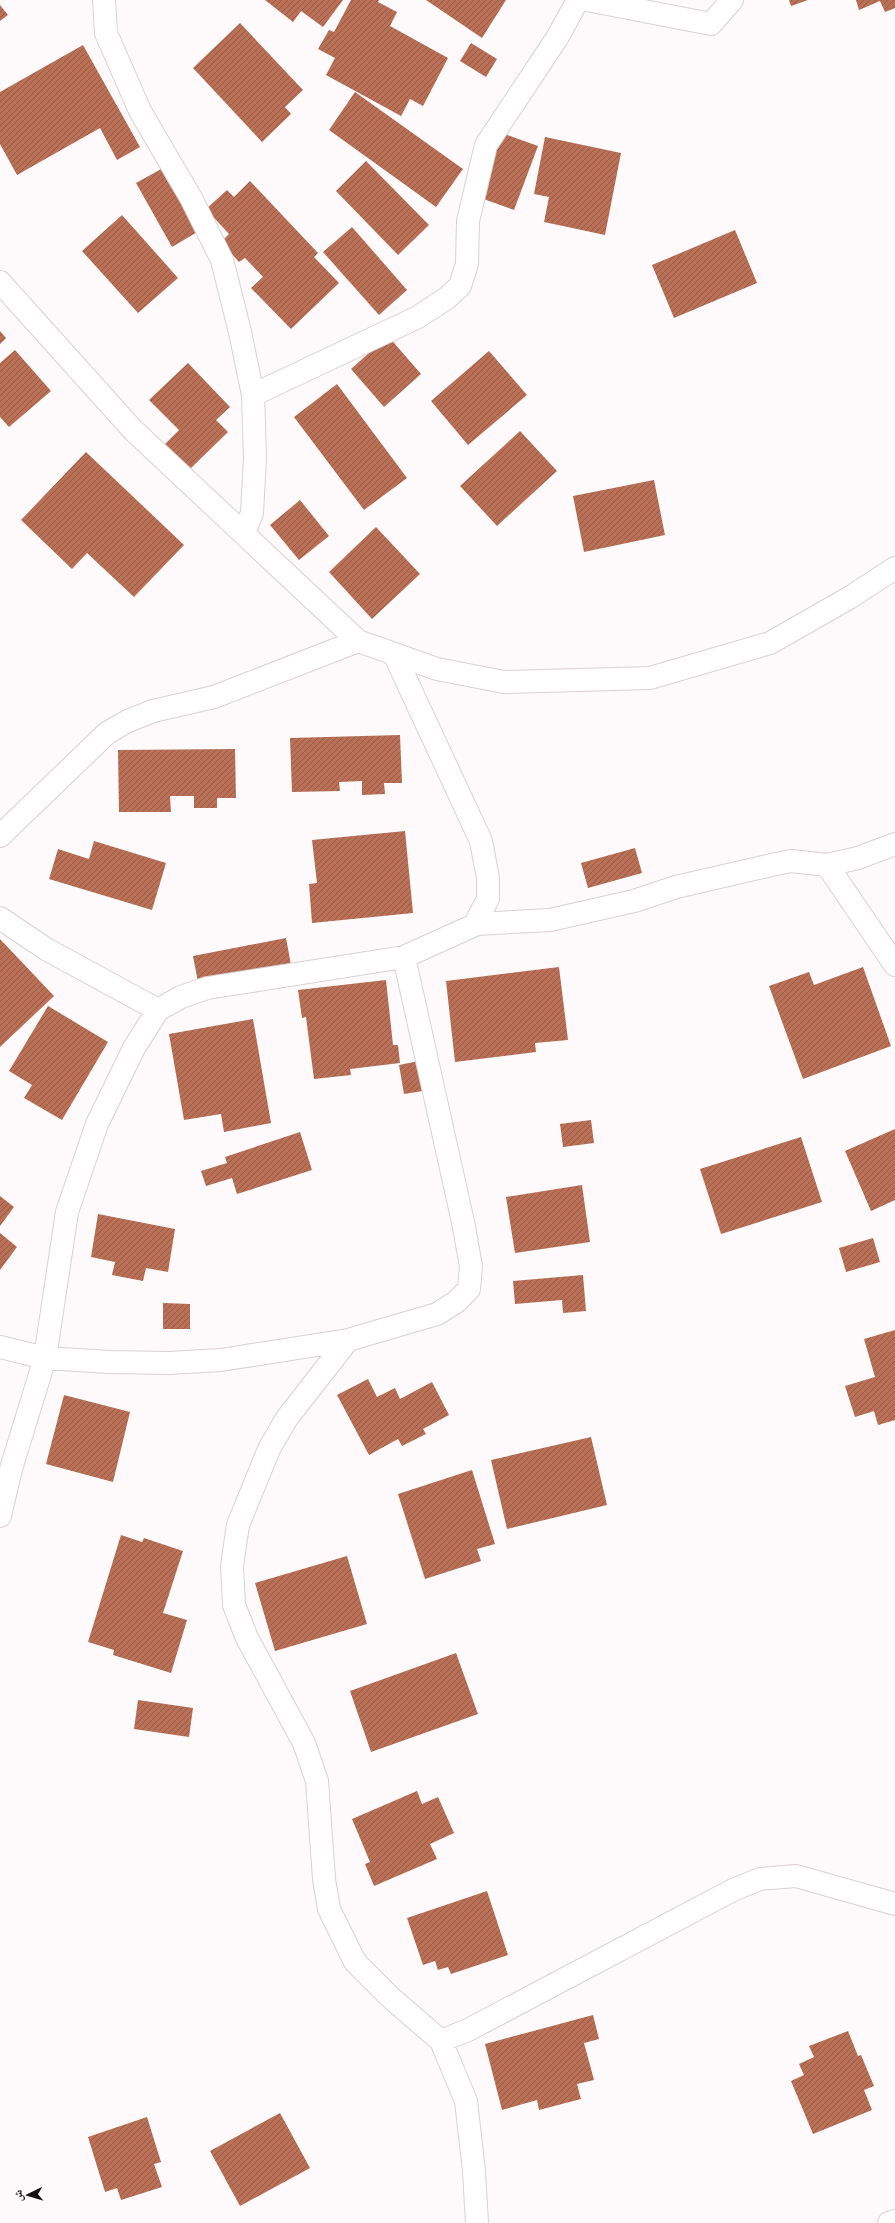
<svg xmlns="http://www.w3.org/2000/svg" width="895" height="2223" font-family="Roboto,'Noto Naskh Arabic',sans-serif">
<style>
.building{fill:url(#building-hatch)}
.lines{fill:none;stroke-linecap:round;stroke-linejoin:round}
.street-casing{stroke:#d9d0d1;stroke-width:24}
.secondary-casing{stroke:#d9d0d1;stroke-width:24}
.street{stroke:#fff;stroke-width:22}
.secondary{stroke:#fff;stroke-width:22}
</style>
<defs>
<pattern id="building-hatch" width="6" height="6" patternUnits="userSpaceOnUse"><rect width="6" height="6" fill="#b97057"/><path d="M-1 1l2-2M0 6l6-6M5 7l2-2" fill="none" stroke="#955b47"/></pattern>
</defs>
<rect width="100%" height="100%" fill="#fefafb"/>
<path class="building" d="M265,0H343L323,27L301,11L293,22Z
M351,0H379L378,2L397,12L390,26L448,58L423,106L410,99L401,116L326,75L335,58L318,49L329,30L334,32Z
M426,0H506L482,38Z
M789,0H808L791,6Z
M856,0H895V8L885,12L880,1L859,10Z
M0,5L8,15L0,21Z
M240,23L303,90L285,107L291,114L262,142L193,68Z
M471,43L497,59L486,77L460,61Z
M83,45L140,147L117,160L100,128L17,175L0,144V92Z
M355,92L463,169L436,207L329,130Z
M502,133L538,146L514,210L478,197Z
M545,137L621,153L605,235L544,222L549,197L534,194Z
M366,161L429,225L398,255L336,191Z
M163,168L199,231L172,247L136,183Z
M250,181L318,253L314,257L339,283L291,329L251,288L263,277L245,258L239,262L221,242L229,234L206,209L227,190L234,197Z
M122,215L178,278L138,313L82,251Z
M352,227L407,290L379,315L323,252Z
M735,230L757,283L674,318L652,265Z
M0,331L6,338L0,344Z
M388,336L421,374L384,407L351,369Z
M15,350L51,391L9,427L0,417V363Z
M489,351L527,395L468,445L431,401Z
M188,363L230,407L216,420L228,432L188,471L164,445L179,430L149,400Z
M337,384L407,478L364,510L294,417Z
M520,431L557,471L497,526L460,486Z
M86,452L184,545L134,597L87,553L72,569L21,520Z
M654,480L665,535L584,552L573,496Z
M300,500L329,536L299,560L270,525Z
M376,527L420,574L372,619L329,572Z
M400,735L402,783H384L385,794L362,795V781L339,782L340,791L292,792L290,738Z
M235,749L236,798H217V808H194V796H170L171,812H119L118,750Z
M405,831L413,913L312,923L309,884L317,883L312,840Z
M94,841L166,863L152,910L49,879L58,849L89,859Z
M635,848L642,873L588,888L581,863Z
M286,938L291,965L198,982L193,956Z
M0,939L54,996L0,1047Z
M559,967L568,1040L535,1043L536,1052L455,1062L446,981Z
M863,967L891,1046L803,1079L769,986L809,972L814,985Z
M386,980L393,1045H398L400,1063L350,1069L351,1075L314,1079L306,1017L302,1018L298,990Z
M48,1006L108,1042L62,1120L24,1098L32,1085L9,1071Z
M253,1019L271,1123L224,1132L221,1114L184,1120L169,1034Z
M424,1060L429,1090L404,1094L399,1065Z
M591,1120L594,1143L563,1147L560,1124Z
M895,1129V1200L871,1211L845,1151Z
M300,1132L312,1170L237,1194L232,1178L206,1186L201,1171L227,1163L225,1157Z
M801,1137L822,1202L721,1234L700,1169Z
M582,1185L590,1242L515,1253L506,1197Z
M0,1196L14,1207L0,1226Z
M98,1214L175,1229L168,1272L146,1268L143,1281L112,1275L115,1262L91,1257Z
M0,1233L17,1247L0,1270Z
M873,1238L880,1262L846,1272L839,1248Z
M583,1275L586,1311L563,1313L562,1300L515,1304L513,1281Z
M163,1303L190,1304V1329H163Z
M895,1330V1420L878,1425L874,1411L855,1417L845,1386L875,1377L864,1339Z
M368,1379L377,1397L395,1388L400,1399L432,1382L449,1415L423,1429L426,1434L402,1446L398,1439L369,1455L337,1395Z
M64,1395L130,1412L113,1482L46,1464Z
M591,1437L607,1505L507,1529L491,1460Z
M472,1470L495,1544L477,1549L481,1561L425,1579L398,1494Z
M121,1535L142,1542L144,1538L183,1551L163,1613L187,1620L171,1673L113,1655L114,1650L88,1642Z
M347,1556L367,1624L275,1651L255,1583Z
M456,1653L478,1714L371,1752L350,1691Z
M138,1700L193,1708L189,1737L134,1729Z
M417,1791L422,1804L438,1797L454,1833L430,1844L437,1859L374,1886L365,1864L370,1862L352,1819Z
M487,1891L508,1955L451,1974L448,1967L438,1970L435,1961L423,1965L407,1918Z
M593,2015L599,2039L584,2043L594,2080L577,2084L581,2099L539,2110L537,2100L502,2110L485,2044Z
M848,2031L858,2056L861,2055L874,2086L864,2090L872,2110L813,2134L791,2081L804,2075L799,2064L814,2057L809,2046Z
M280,2113L310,2168L240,2206L210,2151Z
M147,2117L161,2162L154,2164L162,2187L121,2200L117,2188L105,2192L88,2137Z"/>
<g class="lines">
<defs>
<path id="street" d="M104,0L106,33L140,111L191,198L222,260L240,332L253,395L255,458L252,513L244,533
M587,0L711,24L732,0
M253,395L418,317L447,298L460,286L467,264L468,221L486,145L557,38L578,0
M395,656L481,841L488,878V899L478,918L477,924
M0,836L107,733L128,721L153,711L214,697L358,641
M827,865L858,858L895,844
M0,918L46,949L158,1010
M404,957L463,1222L471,1266L469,1289L456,1302L437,1314L348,1340L287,1418L269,1449L238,1525L232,1566L234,1605L247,1638L304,1743L317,1781L324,1879L329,1909L355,1962L390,1997L441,2041L466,2101L474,2171L477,2223
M0,1347L45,1358L109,1362L169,1363L221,1360L348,1340
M0,1516L11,1469L45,1358L67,1212L97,1124L134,1048L158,1010L181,997L207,988L404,957L477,924L550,920L634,901L676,887L776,864L791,861L827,865L895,965
M441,2041L468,2030L733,1890L760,1879L796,1876L895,1904
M889,2223L895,2221"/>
<path id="secondary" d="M0,282L133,430L358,641L437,669L504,682L650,678L770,643L849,598L895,568"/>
</defs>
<use href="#street" class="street-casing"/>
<use href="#secondary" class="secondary-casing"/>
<use href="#street" class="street"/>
<use href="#secondary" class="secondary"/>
</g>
<g transform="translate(28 2195) rotate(265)" stroke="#fefafb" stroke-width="3" paint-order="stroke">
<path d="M0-3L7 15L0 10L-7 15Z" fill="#151212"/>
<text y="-6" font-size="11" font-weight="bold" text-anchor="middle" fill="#151212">ش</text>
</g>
</svg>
